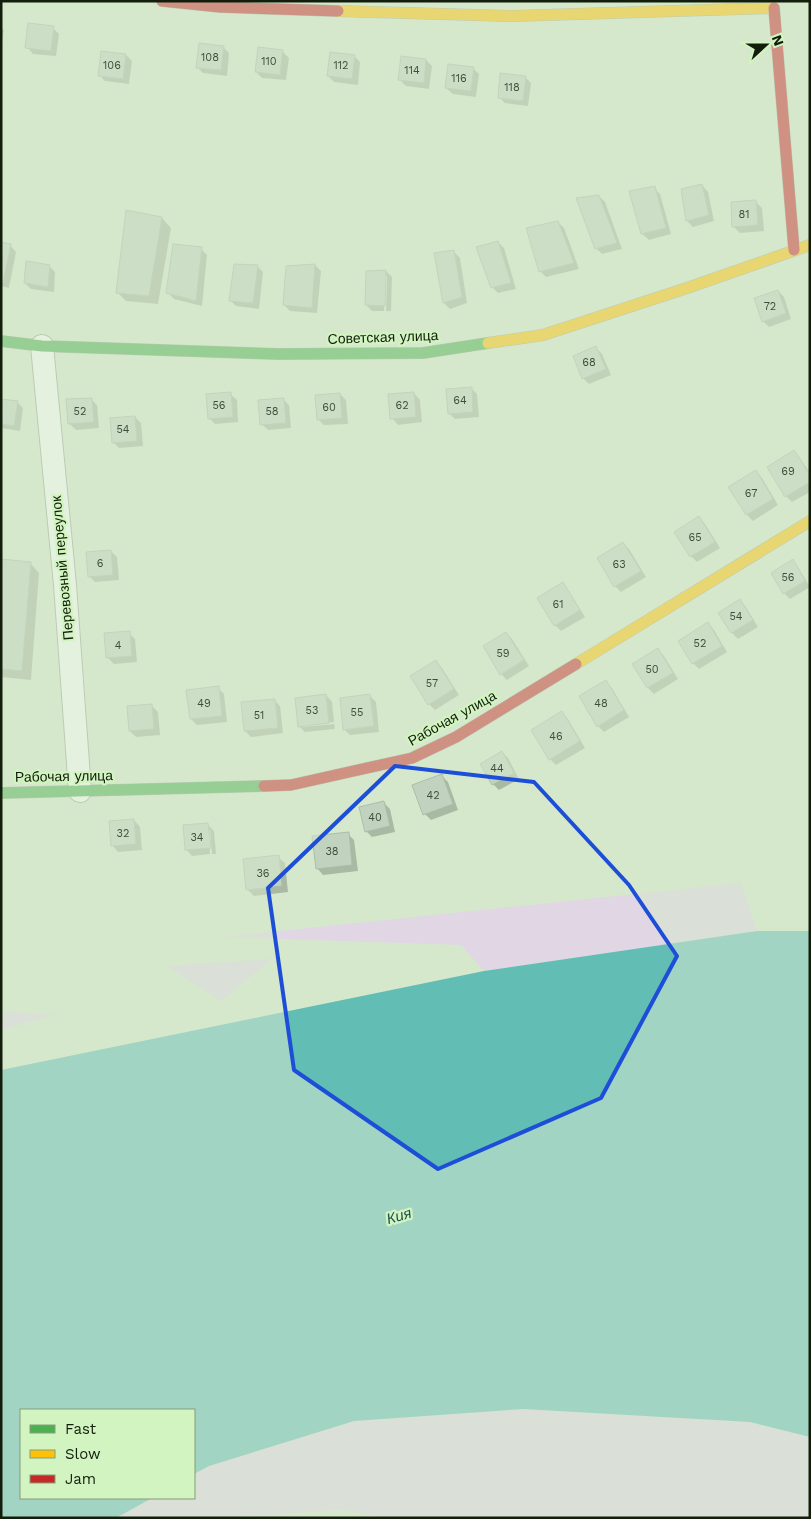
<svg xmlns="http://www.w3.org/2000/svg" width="811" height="1519" font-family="'Work Sans',sans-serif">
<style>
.green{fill:#e0d6e4}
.water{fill:#62bdb5}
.shadow{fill:#0003}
.building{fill:#c1d3bf;stroke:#abbeaa}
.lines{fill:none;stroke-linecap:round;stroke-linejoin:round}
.street-casing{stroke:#9cab95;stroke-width:24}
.fast-casing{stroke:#9cab95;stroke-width:12}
.slow-casing{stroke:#9cab95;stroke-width:12}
.jam-casing{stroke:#9cab95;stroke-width:12}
.street{stroke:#f9fcf7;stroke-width:22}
.fast{stroke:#4caf50;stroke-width:11}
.slow{stroke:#ffc107;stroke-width:11}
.jam{stroke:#c62828;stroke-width:11}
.marked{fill:none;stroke:#1d4ed8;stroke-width:4;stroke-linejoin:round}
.labels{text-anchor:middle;stroke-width:4.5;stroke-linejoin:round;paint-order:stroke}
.number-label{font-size:11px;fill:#404d3a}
.street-label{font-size:14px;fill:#121e0b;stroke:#d1f4c0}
.water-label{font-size:15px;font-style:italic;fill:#1f5151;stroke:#d1f4c0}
</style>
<rect width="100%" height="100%" fill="#d5e8cc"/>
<path class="green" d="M741,883L757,931L484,971L461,945L223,937Z
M272,959L221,1001L167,966Z
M1,1011L54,1015L1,1030Z
M523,1409L750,1422L810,1437V1518H385L342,1510L214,1518H116L152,1498H194V1474L209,1466L354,1421Z"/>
<path class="water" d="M757,931H810V1437L750,1422L523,1409L354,1421L209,1466L194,1474V1410H21V1498H152L116,1518H1V1070L484,971Z"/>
<path class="shadow" d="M1,28L4,30L1,51Z
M53,28L59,34L56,56L33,54L27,47Z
M223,47L229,53L227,76L203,73L197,67Z
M102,52L126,55L132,61L129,84L105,81L99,75Z
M283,52L289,58L286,80L262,78L256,72Z
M354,56L360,62L358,85L334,82L328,76Z
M426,60L432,66L429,89L406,86L400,80Z
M473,68L479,74L476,97L453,94L446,88Z
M525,77L531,83L528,106L505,103L499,97Z
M702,185L708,192L714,221L693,227L687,221Z
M654,188L660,194L671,234L649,240L642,234L631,192Z
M599,196L605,202L622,249L602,254L596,248Z
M756,202L762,208L764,231L740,233L734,227Z
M162,218L171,228L158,304L126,301L117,292Z
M558,222L564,228L579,269L546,277L540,271Z
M498,242L504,248L516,289L498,293L492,287Z
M1,243L10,245L16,252L9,288L1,286Z
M201,249L207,255L202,306L174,299L168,292Z
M454,252L460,258L467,303L450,309L444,303Z
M315,265L321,271L317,313L290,311L284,305Z
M49,266L55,272L54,292L31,289L25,283Z
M257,266L263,272L259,309L236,306L230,300Z
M386,271L392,277L391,311H386L387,276H385L384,311H372L366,305Z
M778,291L784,297L791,319L769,327L763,321Z
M596,348L602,354L611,375L589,384L583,378Z
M471,388L477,394L479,417L455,419L449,413Z
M414,393L420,400L422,422L398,425L392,418Z
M230,394L237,400L238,422L215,424L209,418Z
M340,394L346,400L348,424L324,425L318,419Z
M91,399L97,405L99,428L76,430L70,424Z
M283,399L289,405L291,428L268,430L262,424Z
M1,400L17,402L23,408L20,431L1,428Z
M135,417L141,423L143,446L119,448L113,442Z
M794,452L800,458L810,473V492L792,502L786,496L769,468Z
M756,472L762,478L778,505L753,521L747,515L730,488Z
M699,518L705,524L720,548L697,562L691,556Z
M623,543L629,549L646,577L621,592L615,586L598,558Z
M111,551L117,557L119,580L95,582L89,576Z
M1,560L30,563L39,573L31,680L1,677Z
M792,561L798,567L810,587L790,599L784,593Z
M562,584L568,590L585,617L561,631L555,625Z
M740,601L746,607L758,627L738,639L732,633L720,613Z
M708,624L714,630L727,652L699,669L693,663Z
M129,633L135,639L137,662L114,664L107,657Z
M506,633L512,639L529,666L507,680L501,674Z
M658,650L664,656L678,679L654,694L648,688L634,665Z
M436,662L442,668L459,695L435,710L429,704Z
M605,682L612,688L629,717L604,732L598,726Z
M218,688L224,694L227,722L197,725L191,719Z
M326,695L332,702L334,722L303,725V727L334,724L335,729L305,732L299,726Z
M370,696L376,702L379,732L350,735L344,729Z
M274,700L280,706L283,733L251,737L245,731Z
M152,706L158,712L160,735L136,737L130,731Z
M562,713L568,719L585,748L556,765L550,759L533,730Z
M502,752L508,758L519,779L499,790L493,784L481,764Z
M442,776L448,782L458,810L431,820L425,814Z
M384,803L390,809L395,832L372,837L366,831Z
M134,820L140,827L142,850L118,852L112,845Z
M208,825L214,831L216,854H212L210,830H208L210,854L192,856L186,849Z
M348,834L354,840L358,871L323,875L317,868Z
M278,857L285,863L288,892L254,896L248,890Z"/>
<path class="building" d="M28,23L54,26L51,51L25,48Z
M199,43L224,46L221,70L196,68Z
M258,47L283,50L280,75L255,72Z
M101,51L126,54L123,79L98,76Z
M330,52L355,55L352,79L327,76Z
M401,56L426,59L424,83L398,80Z
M448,64L474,67L471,91L445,88Z
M500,73L526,76L523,101L498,98Z
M702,184L709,215L686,221L681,189Z
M655,186L666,228L641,234L629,191Z
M599,195L617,243L595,249L576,198Z
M756,200L758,225L732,227L731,202Z
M126,210L162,217L149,296L116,293Z
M558,221L574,263L539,272L526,228Z
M498,241L511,283L491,288L476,247Z
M1,242L11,244L3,283L1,282Z
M173,244L202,247L196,301L166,293Z
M454,250L462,297L443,303L434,253Z
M26,261L50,265L48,287L24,283Z
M234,264L258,265L253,303L229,301Z
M315,264L312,308L283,305L286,266Z
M386,270L385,306L365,305L366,271Z
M778,290L786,313L762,322L754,298Z
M596,346L606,369L582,379L573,356Z
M472,387L473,412L448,414L446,389Z
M231,392L233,417L208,419L206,394Z
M414,392L416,417L390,419L388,394Z
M340,393L342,418L317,420L315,395Z
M92,398L94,422L68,424L66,399Z
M284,398L286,423L260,425L258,400Z
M1,399L18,401L14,426L1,424Z
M135,416L137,441L112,443L110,418Z
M794,450L810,475V482L785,497L767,467Z
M756,470L773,499L746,515L728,487Z
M699,516L715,542L690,557L674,532Z
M623,542L641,571L614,587L597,558Z
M111,550L113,575L88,577L86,552Z
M1,559L31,562L22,671L1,669Z
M793,559L805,581L783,594L771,573Z
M563,582L580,610L554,626L537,598Z
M740,599L753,620L731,633L718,613Z
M708,622L722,646L692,664L678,641Z
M130,631L132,656L106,658L104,633Z
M506,632L524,660L500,675L483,646Z
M658,648L673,673L647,688L632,664Z
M436,660L454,689L428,705L410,676Z
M606,680L624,710L597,727L579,696Z
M219,686L222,716L190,719L186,690Z
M326,694L329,723L298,727L295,698Z
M370,694L374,726L343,730L340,698Z
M275,699L278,728L244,731L241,702Z
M152,704L154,729L129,731L127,706Z
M562,711L580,741L549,760L531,730Z
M502,751L514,773L492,785L480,764Z
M442,774L453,804L423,815L412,785Z
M384,801L390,826L365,832L359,807Z
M134,819L136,844L111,846L109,821Z
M208,823L211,848L185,850L183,825Z
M349,832L352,865L316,869L312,836Z
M279,855L282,886L246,890L243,859Z"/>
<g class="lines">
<defs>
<path id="street" d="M42,346L65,585L80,791"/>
<path id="fast" d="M1,341L42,346L279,354L423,353L488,343
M1,793L264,786"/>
<path id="slow" d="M338,11L512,16L774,8
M488,343L543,335L687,288L810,245
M576,664L810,521"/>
<path id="jam" d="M162,1L220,7L338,11
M774,8L794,250
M264,786L291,785L412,758L456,737L576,664"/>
</defs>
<use href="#street" class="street-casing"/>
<use href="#fast" class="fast-casing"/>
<use href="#slow" class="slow-casing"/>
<use href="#jam" class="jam-casing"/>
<use href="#street" class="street"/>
<use href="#fast" class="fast"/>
<use href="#slow" class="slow"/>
<use href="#jam" class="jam"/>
</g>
<path d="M0 0H811V1519H0ZM395,766L534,782L629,885L677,956L601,1098L438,1169L294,1070L268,888Z" fill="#d5e8cc" fill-opacity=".55" fill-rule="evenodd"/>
<path class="marked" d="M395,766L534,782L629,885L677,956L601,1098L438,1169L294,1070L268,888Z"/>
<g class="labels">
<g class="number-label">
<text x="210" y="61">108</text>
<text x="269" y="65">110</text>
<text x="112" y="69">106</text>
<text x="341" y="69">112</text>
<text x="412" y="74">114</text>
<text x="459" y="82">116</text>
<text x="512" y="91">118</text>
<text x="744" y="218">81</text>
<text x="770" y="310">72</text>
<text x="589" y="366">68</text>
<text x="460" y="404">64</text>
<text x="219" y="409">56</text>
<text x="402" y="409">62</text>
<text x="329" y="411">60</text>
<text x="80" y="415">52</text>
<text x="272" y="415">58</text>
<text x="123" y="433">54</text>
<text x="788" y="475">69</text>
<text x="751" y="497">67</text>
<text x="695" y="541">65</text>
<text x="100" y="567">6</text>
<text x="619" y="568">63</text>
<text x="788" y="581">56</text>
<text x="558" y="608">61</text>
<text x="736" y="620">54</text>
<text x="700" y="647">52</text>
<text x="118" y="649">4</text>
<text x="503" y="657">59</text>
<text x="652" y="673">50</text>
<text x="432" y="687">57</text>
<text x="204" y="707">49</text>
<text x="601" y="707">48</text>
<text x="312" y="714">53</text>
<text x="357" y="716">55</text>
<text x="259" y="719">51</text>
<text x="556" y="740">46</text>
<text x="497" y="772">44</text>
<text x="433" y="799">42</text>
<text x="375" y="821">40</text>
<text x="123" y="837">32</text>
<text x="197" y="841">34</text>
<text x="332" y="855">38</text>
<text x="263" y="877">36</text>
</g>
<g class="street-label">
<text transform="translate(383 337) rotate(-2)" y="5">Советская улица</text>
<text transform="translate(62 568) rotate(-95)" y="5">Перевозный переулок</text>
<text transform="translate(452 718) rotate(-29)" y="5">Рабочая улица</text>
<text transform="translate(64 776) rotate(-1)" y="5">Рабочая улица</text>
</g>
<g class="water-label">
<text transform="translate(399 1216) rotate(-16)" y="5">Кия</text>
</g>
</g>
<rect width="811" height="1519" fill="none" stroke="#121e0b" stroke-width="5"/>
<rect x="20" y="1409" width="175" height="90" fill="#d1f4c0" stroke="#859e78"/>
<rect x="30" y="1425" width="25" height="8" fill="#4caf50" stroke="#859e78"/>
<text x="65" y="1434" font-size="15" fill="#121e0b">Fast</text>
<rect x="30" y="1450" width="25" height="8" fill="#ffc107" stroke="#859e78"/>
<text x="65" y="1459" font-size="15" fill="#121e0b">Slow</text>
<rect x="30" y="1475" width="25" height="8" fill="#c62828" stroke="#859e78"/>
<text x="65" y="1484" font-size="15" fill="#121e0b">Jam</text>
<g transform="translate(766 45) rotate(69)" stroke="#d1f4c0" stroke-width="4" paint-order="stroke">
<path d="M0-4L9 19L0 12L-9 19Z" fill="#121e0b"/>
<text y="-8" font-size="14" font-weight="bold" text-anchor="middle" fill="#121e0b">N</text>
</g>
</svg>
